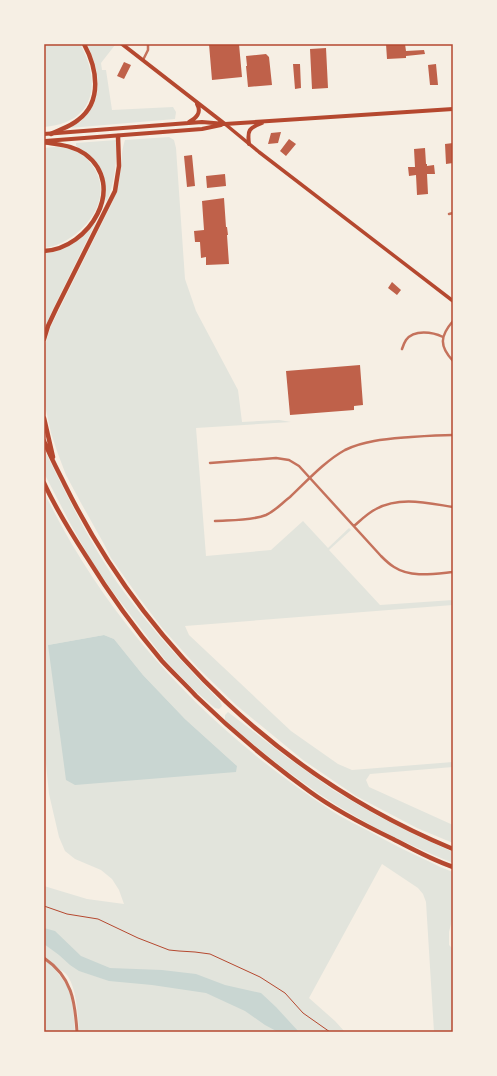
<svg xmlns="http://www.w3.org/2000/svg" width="497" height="1076" font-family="Lato,sans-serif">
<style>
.green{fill:#e2e4dc;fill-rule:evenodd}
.water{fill:#c9d6d2}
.building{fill:#bf614a}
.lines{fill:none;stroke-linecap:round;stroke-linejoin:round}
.path{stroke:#b5482f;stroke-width:1}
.minor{stroke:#c5725c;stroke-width:2.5}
.tertiary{stroke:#c5725c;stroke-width:3}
.secondary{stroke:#b5482f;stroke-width:3.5}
.primary{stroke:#b5482f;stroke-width:4}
.motorway{stroke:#b5482f;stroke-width:4.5}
.neatline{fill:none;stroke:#b5482f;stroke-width:1.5}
</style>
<rect width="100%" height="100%" fill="#f6efe4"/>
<path class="green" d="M44,44H80C102,83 95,123 44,127Z
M87,44L115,45L101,63L102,70H106L112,110L173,107L176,112L175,119L69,128C73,126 78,123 82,120C106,97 99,70 87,44Z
M169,137L174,140L176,148L185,279L196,311L238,390L242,422L279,420L291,422L196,428L206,556L271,550L303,521L328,548L349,528L351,530L329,550L380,605L453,600V605L185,626L189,635L291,731L338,764L352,770L453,762V767L370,774L366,780L369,787L453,825V843L417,828L356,796L303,760L236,705L198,668L163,629L140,599L111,558L104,544L81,503L66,475L58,454L51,433L44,401V349L50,328L112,203C117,191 120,179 121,165C122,155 122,149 125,140Z
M116,140C117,163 115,180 107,201L105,200C107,173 100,159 76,146V143Z
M54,147C60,147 66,147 72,150C90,156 104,177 100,197C96,221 68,246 44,248V148Z
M94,224H95L53,309L44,330V253C65,253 81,239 94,224Z
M44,449C68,498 92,548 124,592C153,631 186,667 220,701L222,706L219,709L215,708L193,689L166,661L113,592L92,562L70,523L44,473Z
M44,492C108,624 209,731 332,811C345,820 360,826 374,834C392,844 410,853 428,861C436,865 444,869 453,872V916L449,932V945L453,949V1032H434L426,902L423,894L418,888L382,864L309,998L335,1021L345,1032H79C78,1016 77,985 65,973C62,970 56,969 53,967C58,974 64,980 68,988C73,1000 74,1019 75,1032H44V886L87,899L124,904L119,890L112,879L101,870L75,859L65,851L59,837L49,794L44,744ZM104,635L114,639L143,675L185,719L237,766L48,645Z
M228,712L285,756L333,790L376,815L413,834L453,852V863C400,842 347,815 301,781C274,762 249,741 225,720V715Z"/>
<path class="water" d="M104,635L114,639L143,675L185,719L237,766L236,772L75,785L66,780L48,645Z
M44,928L55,931L81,956L110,968L162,970L196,974L225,985L261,993L276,1007L299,1032H278L265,1025L245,1011L206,993L152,985L109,981L79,971L70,965L59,955L44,944Z"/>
<path class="building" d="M209,44H239L242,77L212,80Z
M386,44H405L406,51L424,50L425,54L406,56V58L387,59Z
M326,48L328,88L312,89L310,49Z
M266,54L269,57L272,85L248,87L246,66H247L246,56Z
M124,62L131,65L124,79L117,76Z
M293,64H300L301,88L295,89Z
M436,64L438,85H430L428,65Z
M281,132L278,143L268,144L271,133Z
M289,139L296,144L286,156L280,151Z
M453,143V163L446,164L445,144Z
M425,148L426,164H427V166L434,165L435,174H427L428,194L417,195L416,175L409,176L408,167H415L414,149Z
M192,155L195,186L187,187L184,156Z
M225,174L226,186L207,188L206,176Z
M224,198L226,227H227L228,235H227L229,264L206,265V257L201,258L200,242H195L194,231L204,230L202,201Z
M392,282L401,290L397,295L388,288Z
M360,365L363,405L354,406V410L290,415L286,371Z"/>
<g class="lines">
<path class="path" d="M44,906L67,914L98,919L138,938L169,950L179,951L195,952L210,954L260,977L285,993L303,1013L330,1032"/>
<path class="minor" d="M143,60L148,50V44
M449,214L453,213
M453,321C440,336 439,346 453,361
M402,349C403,346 404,343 406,340C414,329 433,332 443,337
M210,463L276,458L289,460L299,466L381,556C385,560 389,564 394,567C411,578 433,574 453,572
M215,521C230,520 251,521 266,515C275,511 282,503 290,497C307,481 325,461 345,450C366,440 389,439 411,437C425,436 439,435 453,435
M354,526C361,520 368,513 376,509C400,496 427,503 453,507"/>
<path class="tertiary" d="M44,958C72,977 75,1001 77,1032"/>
<path class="secondary" d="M225,124L259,152L453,301"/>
<path class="primary" d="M122,44L225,124
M189,122C196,118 202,113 197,104
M44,134L202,122L225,124L453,109
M45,141L202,129L221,125
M249,144C247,130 249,128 262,123"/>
<path class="motorway" d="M51,134C60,129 70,127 78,120C103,101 97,68 84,44
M44,142C58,145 73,145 85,154C128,186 89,249 44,251
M44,339L48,326L56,309L115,191L119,166L118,136
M44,418L53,457
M44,441C50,456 58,471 65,485C146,648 284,779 453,849
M44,483C56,509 71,533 86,556C109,593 134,628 162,661C173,673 185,684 196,696C231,730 269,762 309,791C335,810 364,825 393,839C412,849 432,860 453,867"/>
</g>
<rect width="497" height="1076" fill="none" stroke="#f6efe4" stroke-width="90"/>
<rect x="45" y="45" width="407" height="986" class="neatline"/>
</svg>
